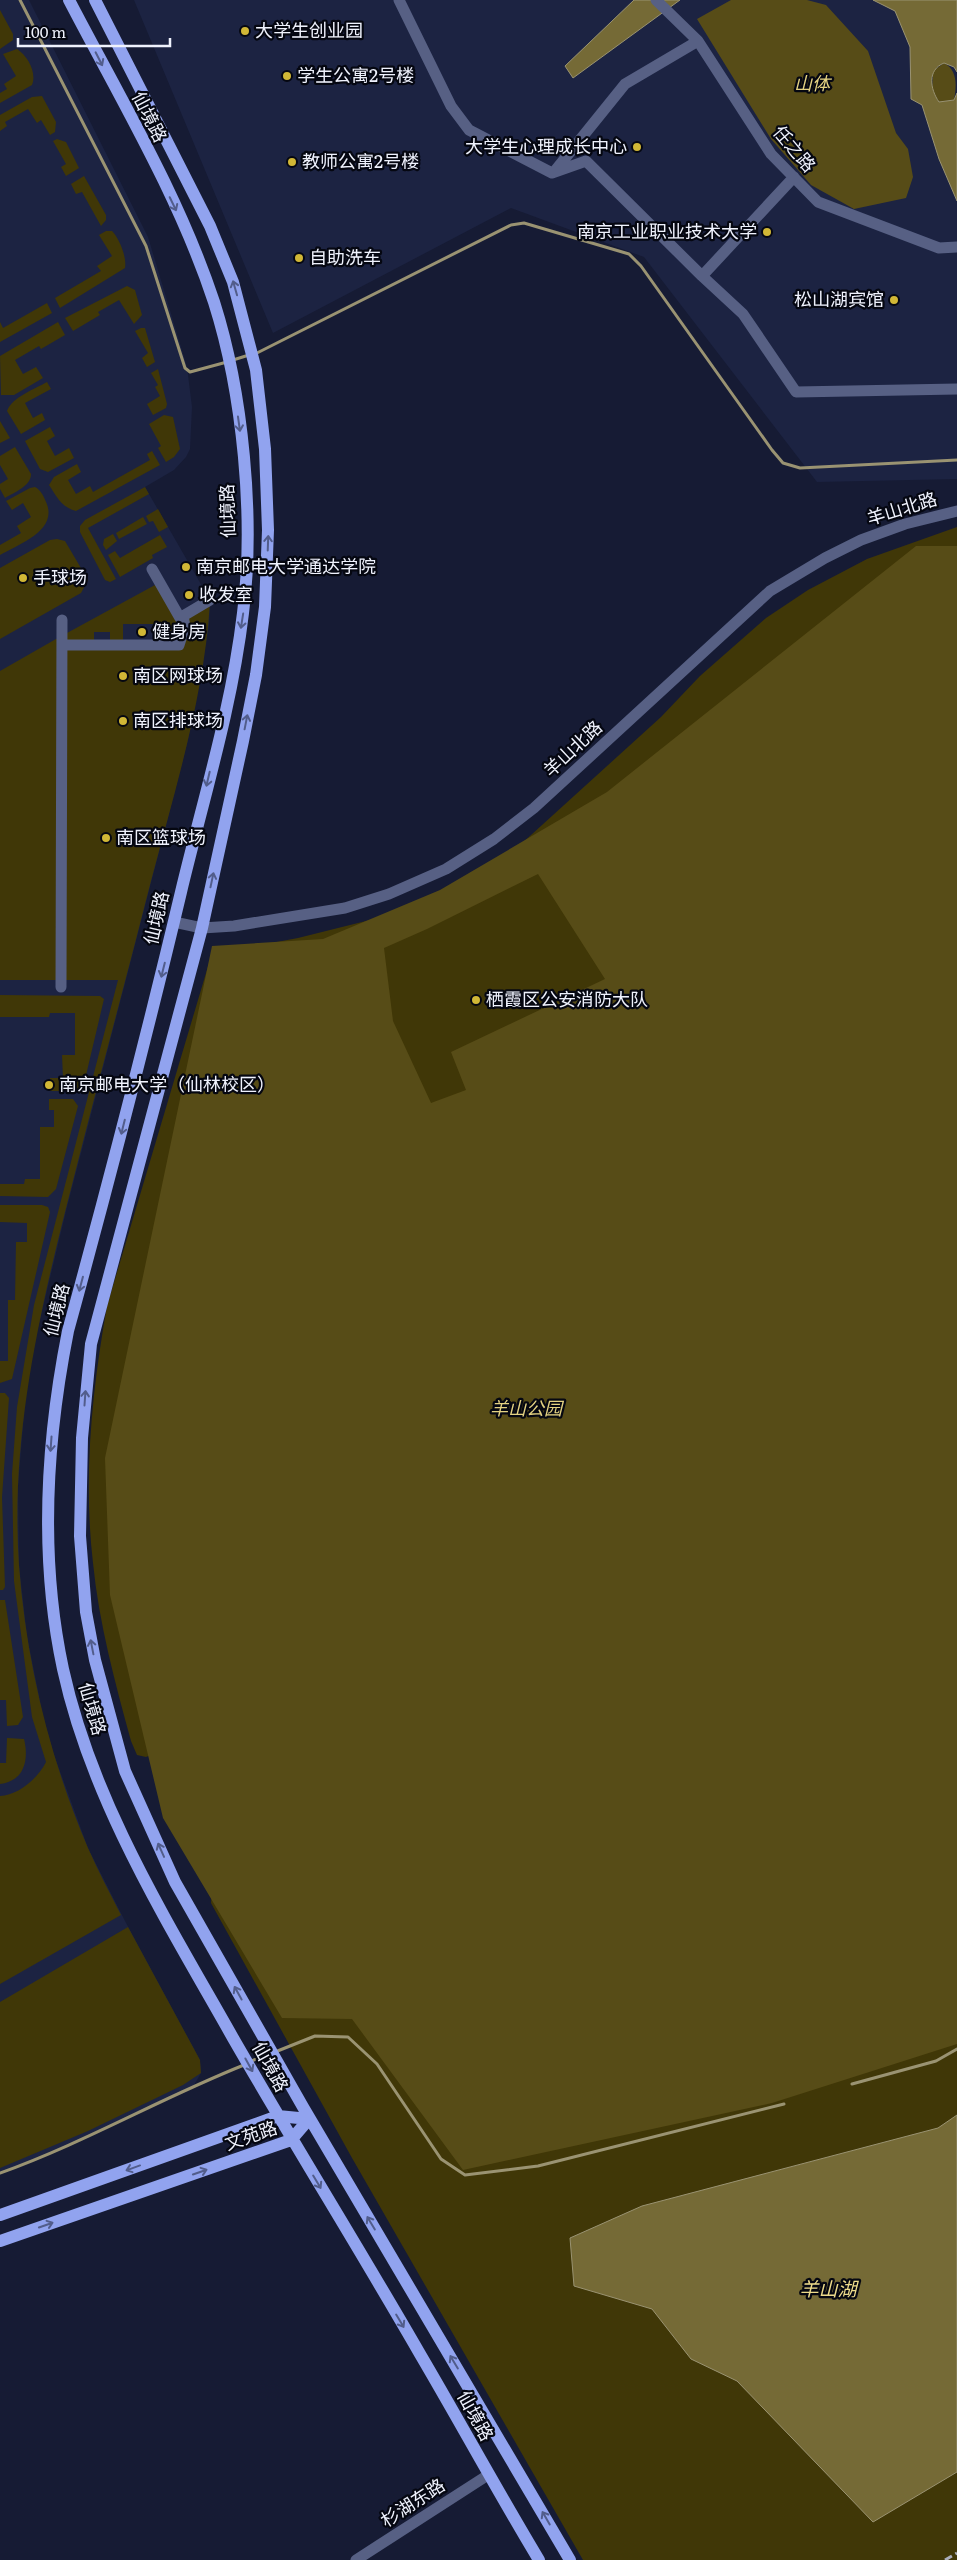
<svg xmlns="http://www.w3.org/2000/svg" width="957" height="2560" font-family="Literata,'Noto Sans SC',serif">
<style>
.built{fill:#1c2342}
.green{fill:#403707}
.forest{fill:#574c17;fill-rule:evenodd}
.water{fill:#756a36;stroke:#9a9372}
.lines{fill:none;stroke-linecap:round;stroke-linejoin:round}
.stream{stroke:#9a9372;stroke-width:3}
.minor{stroke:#576084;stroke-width:11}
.major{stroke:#91a3ef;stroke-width:12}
.rail{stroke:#aaaebd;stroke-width:3;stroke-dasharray:8 4;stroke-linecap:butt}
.oneway{stroke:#525d8b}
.poi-dot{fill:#d1b736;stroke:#050711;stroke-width:2}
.labels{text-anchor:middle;stroke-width:4.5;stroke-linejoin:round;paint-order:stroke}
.poi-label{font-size:18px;fill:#eff2fd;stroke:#050711;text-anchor:start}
.park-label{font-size:18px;font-style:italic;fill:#e4d282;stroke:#050711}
.street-label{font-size:18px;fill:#eff2fd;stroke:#050711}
.water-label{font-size:19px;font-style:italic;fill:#eddb8b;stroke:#050711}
</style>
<rect width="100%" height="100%" fill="#161b34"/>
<path class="built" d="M0,0H29L148,237L187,367L192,407L190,449L186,457L174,470L145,487L210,600L209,626L188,740L66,1211L38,1328L26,1389L18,1486L19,1565L27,1636L43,1716L54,1755L88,1848L125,1921L200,2060L201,2073L194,2085L42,2158L0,2173Z
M134,0H957V479L817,482L644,257L511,208L273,333Z"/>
<path class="green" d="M0,10L13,34V40L0,49Z
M17,49C28,56 37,73 32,85L0,103V93L7,89L4,84L16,76L3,54Z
M42,96L56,122L55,132L50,135L41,120L37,123L28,109L5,122L7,126L0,131V115L32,97Z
M57,139L66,142L79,168L66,176L61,167L66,164L53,141Z
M84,176L106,215V220L101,226L82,192L76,194L71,184Z
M106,231H112C119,238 127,257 125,268L60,308L55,298L101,271L97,266L112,256L99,235Z
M127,286L135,290L142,315L134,324L119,300L98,312L100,315L73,331L65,318Z
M47,303L52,313L0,342V322L3,328Z
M58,322L65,335L41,349L39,346L15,360L23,374L36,367L43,378L14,395H1L0,356Z
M141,328H145L155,362L147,367L142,358L148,353L135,331Z
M158,369L167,404L166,408L153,415L147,404L160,396L155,387L158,385L151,373Z
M47,382L51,389L25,403L33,418L42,413L45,420L21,434L7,411C12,397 35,389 47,382Z
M164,415L173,417L180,449L174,457L166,462L158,448L161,446L149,424Z
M0,421L10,438L0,443Z
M50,427L55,436L47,441L55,456L69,448L74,458L48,472L40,469L25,441Z
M15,447L31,474C31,486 15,492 5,498L0,489V484L8,479L0,465V456Z
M152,451L160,465L76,511C61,507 57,497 49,485L54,477L77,464L81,472L68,480L76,494L90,486L93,492L150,460L147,454Z
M35,487C41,490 44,497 46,502C59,530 19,544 0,555V545L21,533L17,526L31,517L23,503L12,510L6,501L30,488Z
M145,487L149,494L88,528L116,579L110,582L105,580L80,532V526L85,520Z
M158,509L168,527L159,532L153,521L149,522L146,516Z
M143,517L147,524L119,539L116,533Z
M957,527V2560H583L352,2158L211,1903L222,1724L146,1757L137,1755L131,1741C115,1682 99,1624 93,1563C83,1478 92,1390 107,1306L209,963L223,952L298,938L374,919L434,897L509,855L661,717L700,676L766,618L808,590L867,559Z
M113,534L117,541L106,550L103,545L104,539Z
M160,535L167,547L152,555L153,558L120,577L108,555L115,551L120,558Z
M57,539L65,541L88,580L81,593L0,639V568L50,540Z
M155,585L180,620L178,640H162L161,624H123V640L110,641V632H94V641H66L67,633Z
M210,603C204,697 175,790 151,881C126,980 99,1078 74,1177C41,1305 10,1433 19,1565C26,1662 50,1759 88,1848C98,1871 110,1893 121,1915L0,1984V1796C19,1795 38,1778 46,1762L32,1717L14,1581L12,1474L17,1407L34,1305L118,980H64L66,649L181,648L186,617Z
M56,639H58L59,980H0V671Z
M0,995L100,996L104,999L83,1088L80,1091H50V1078H63L62,1055H75V1013H50L49,1017H0Z
M49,1099H73L78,1106L56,1189L48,1197L0,1196V1184H24L25,1179H40V1127H54V1110H49Z
M0,1205H42L48,1207L50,1212L12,1379L0,1383V1361H8V1300H15L16,1242H27V1223L0,1222Z
M0,1393H5L9,1398L2,1497L5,1587L3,1590H0Z
M0,1600H5L23,1717L18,1725L7,1726L6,1700H0Z
M7,1738L24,1739C29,1759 25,1781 0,1784V1763H6Z
M128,1927L200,2060L201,2073L183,2085L88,2131L0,2168V2002Z"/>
<path class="forest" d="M731,0H807L826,5L868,51L896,133L908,149L913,177L906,198L854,209L811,185L771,139L697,19Z
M944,63C957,70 957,84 954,100L939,102L932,91L933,71Z
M916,546H957V2044L772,2103L463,2170L352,2019L282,2018L163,1818L110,1595L105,1458L212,946L323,939L440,890L607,792ZM538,874L605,979L451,1052L466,1090L431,1103L393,1021L384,948L427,929Z"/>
<path class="water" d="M634,0H680L573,78L565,66Z
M873,0H957V72L954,67L944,63C927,70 930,89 939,102L954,100L957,93V201L939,159L922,105L911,99L910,47L895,11Z
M957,2115V2472L873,2522L737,2381L691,2359L652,2309L574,2286L570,2238L642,2206L938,2128Z"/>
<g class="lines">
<path class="stream" d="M20,0L146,246L185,368L190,372L227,362
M255,354L511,225L524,223L629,254L641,266L772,450L783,463L800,468L957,460
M233,360L249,355
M275,2052L315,2036L348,2037L377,2064L441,2159L465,2175L538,2166L784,2104
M249,2062L269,2054
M852,2084L936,2061L957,2049
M0,2173C84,2143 161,2098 244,2065"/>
<path class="minor" d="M399,0L451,106L469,130L552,173L586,161L702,276L743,314L796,392L957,389
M656,0L698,41L771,154L818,202L939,248L957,247
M554,172L625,84L698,41
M702,276L794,177
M152,569L180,618L183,616
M62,645H179L185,626L183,616L210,600
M174,922L202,928L234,926L345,908L389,894L446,869L494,839L534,808L770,591L825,558L861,540L905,524L957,511
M61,987L62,620
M356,2560L488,2475"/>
<path class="major" d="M69,0C120,98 179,196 214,302C243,393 255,518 243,613C232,707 203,800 181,892C146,1039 108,1185 68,1331C46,1442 39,1557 63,1669C92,1802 167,1921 233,2038C294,2144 359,2248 420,2354C460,2422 498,2492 539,2560
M95,0L210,226L233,282L256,370L265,449L268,530L265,607L256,675L243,741L202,928L91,1344L82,1438L80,1536L86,1612L95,1660L125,1771L175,1882L303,2107L570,2560
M0,2215L278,2116L309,2119
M0,2241L291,2140L309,2119"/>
<path class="rail" d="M945,2560L957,2553"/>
</g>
<defs><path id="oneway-shaft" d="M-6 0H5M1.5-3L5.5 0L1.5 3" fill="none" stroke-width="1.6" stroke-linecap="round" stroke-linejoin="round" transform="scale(1.25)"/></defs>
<g class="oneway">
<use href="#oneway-shaft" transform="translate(99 59) rotate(63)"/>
<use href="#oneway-shaft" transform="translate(173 204) rotate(64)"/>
<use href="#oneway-shaft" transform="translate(235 288) rotate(-106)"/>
<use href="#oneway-shaft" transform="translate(239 424) rotate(82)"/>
<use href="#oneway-shaft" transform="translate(268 543) rotate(-88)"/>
<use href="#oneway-shaft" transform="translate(242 621) rotate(99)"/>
<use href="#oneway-shaft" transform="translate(246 722) rotate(-79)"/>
<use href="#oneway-shaft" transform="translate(208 779) rotate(103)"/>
<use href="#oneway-shaft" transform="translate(212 880) rotate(-78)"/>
<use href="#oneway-shaft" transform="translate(163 970) rotate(104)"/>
<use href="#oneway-shaft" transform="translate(123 1127) rotate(104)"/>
<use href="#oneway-shaft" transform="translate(81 1284) rotate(105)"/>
<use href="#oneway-shaft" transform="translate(85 1398) rotate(-86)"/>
<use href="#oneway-shaft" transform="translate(51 1444) rotate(94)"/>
<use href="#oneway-shaft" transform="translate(92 1647) rotate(-101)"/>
<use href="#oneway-shaft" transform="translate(161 1850) rotate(-114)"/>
<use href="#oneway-shaft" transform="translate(238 1993) rotate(-119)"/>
<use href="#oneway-shaft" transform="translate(249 2065) rotate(61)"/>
<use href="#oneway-shaft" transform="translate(133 2168) rotate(160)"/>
<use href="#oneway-shaft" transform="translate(200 2172) rotate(-19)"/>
<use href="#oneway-shaft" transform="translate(317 2182) rotate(59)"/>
<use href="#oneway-shaft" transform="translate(371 2223) rotate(-121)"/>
<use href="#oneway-shaft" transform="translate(46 2225) rotate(-19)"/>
<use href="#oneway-shaft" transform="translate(400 2321) rotate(59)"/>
<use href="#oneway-shaft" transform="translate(454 2362) rotate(-121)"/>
<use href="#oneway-shaft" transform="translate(546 2518) rotate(-120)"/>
</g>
<g class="poi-dot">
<circle cx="245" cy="31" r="5"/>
<circle cx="287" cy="76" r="5"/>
<circle cx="637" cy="147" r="5"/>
<circle cx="292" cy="162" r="5"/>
<circle cx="767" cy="232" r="5"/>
<circle cx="299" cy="258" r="5"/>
<circle cx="894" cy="300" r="5"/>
<circle cx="186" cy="567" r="5"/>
<circle cx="23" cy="578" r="5"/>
<circle cx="189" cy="595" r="5"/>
<circle cx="142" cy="632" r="5"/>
<circle cx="123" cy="676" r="5"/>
<circle cx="123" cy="721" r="5"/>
<circle cx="106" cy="838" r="5"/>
<circle cx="476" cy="1000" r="5"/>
<circle cx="49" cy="1085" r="5"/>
</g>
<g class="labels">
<g class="poi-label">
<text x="255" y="37">大学生创业园</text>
<text x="297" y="82">学生公寓2号楼</text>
<text x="627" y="153" text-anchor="end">大学生心理成长中心</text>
<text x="302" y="168">教师公寓2号楼</text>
<text x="757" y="238" text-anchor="end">南京工业职业技术大学</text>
<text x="309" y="264">自助洗车</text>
<text x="884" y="306" text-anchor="end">松山湖宾馆</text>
<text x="196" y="573">南京邮电大学通达学院</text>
<text x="33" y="584">手球场</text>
<text x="199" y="601">收发室</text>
<text x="152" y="638">健身房</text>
<text x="133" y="682">南区网球场</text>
<text x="133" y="727">南区排球场</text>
<text x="116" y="844">南区篮球场</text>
<text x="486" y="1006">栖霞区公安消防大队</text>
<text x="59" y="1091">南京邮电大学（仙林校区）</text>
</g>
<g class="park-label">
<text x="812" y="90">山体</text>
<text x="526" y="1415">羊山公园</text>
</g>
<g class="street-label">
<text transform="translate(149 117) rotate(63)" y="6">仙境路</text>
<text transform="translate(794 149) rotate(50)" y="6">任之路</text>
<text transform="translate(902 509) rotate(-17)" y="6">羊山北路</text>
<text transform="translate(228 511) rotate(-92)" y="6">仙境路</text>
<text transform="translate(573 749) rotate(-43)" y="6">羊山北路</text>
<text transform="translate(157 918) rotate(-77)" y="6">仙境路</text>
<text transform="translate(57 1310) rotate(-76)" y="6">仙境路</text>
<text transform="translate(92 1709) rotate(74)" y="6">仙境路</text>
<text transform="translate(270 2067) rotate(61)" y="6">仙境路</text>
<text transform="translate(251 2136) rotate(-19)" y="6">文苑路</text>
<text transform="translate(475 2416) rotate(61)" y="6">仙境路</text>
<text transform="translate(413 2503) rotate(-33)" y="6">杉湖东路</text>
</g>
<g class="water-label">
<text x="828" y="2296">羊山湖</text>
</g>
</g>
<path d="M18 38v8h152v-8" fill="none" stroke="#eff2fd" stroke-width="2.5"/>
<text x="25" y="38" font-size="15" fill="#eff2fd" stroke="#050711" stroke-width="4" paint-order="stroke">100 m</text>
</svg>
